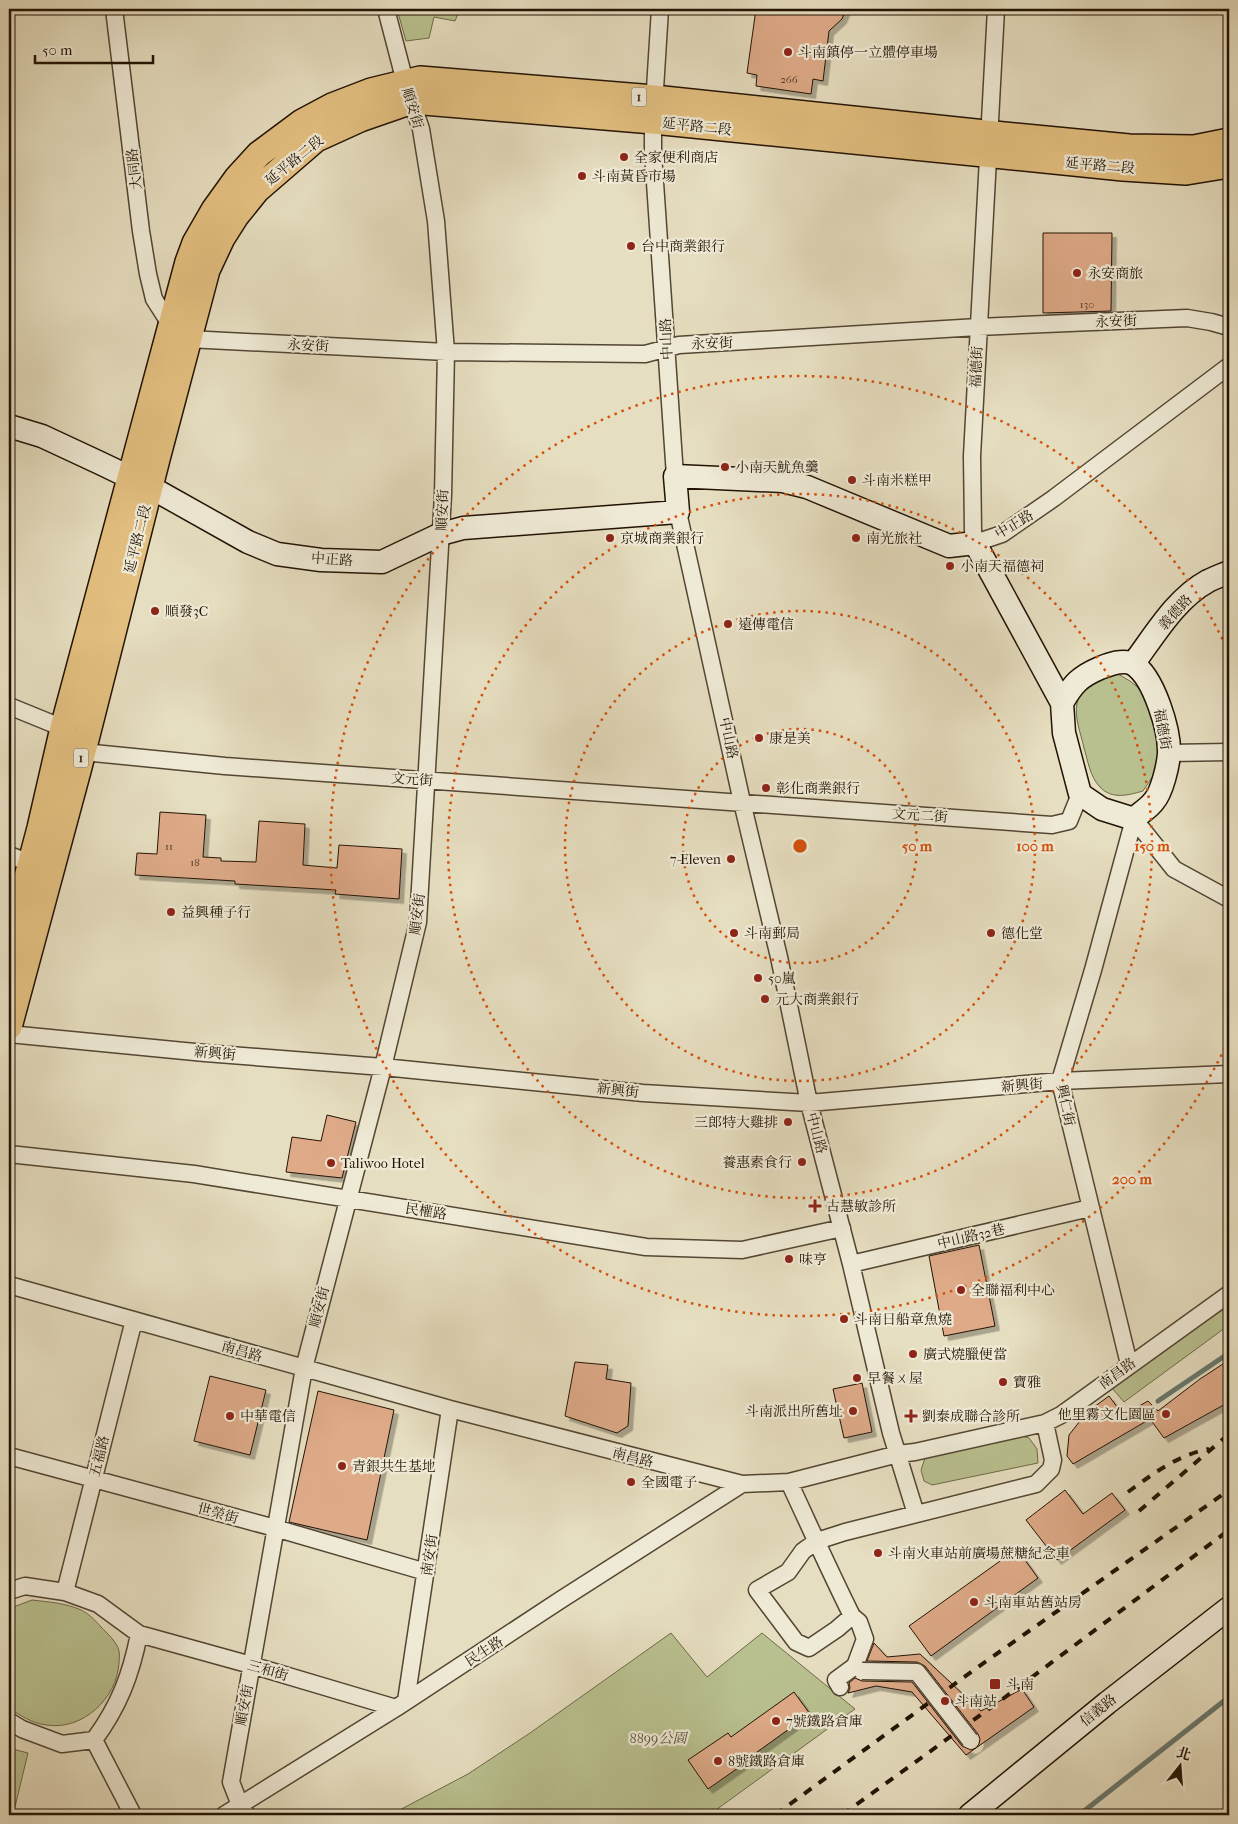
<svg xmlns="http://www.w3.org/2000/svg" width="1238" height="1824" font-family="'IM FELL French Canon','Noto Serif TC',serif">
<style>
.green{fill:#b9c08f;stroke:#6e6a4a}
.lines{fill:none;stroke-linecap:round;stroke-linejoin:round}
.stream{stroke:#68786f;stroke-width:5}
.building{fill:#deaa88;stroke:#221304;filter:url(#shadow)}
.street-casing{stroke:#534633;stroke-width:19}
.secondary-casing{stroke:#221304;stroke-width:25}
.primary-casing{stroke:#221304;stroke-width:28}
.street{stroke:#efead6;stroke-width:16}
.secondary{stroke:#efead6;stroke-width:22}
.primary{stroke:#e3bf80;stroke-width:25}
.rail{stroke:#221304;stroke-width:4;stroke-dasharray:9 9;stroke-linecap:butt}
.street-bridge-casing{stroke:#534633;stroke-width:19;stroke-linecap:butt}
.street-bridge{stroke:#efead6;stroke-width:16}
.ring{fill:none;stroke:#d4520b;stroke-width:2.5;stroke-dasharray:2.5 5}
.poi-dot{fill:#8f2418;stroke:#efead6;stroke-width:2}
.labels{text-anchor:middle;stroke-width:4.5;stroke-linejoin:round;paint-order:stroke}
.number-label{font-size:11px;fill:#513925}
.shield{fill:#efead6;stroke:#605443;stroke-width:1}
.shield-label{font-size:12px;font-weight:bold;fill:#221304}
.poi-label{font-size:14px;fill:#221304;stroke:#efead6;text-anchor:start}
.street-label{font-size:14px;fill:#221304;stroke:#efead6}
.park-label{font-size:14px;font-style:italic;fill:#575035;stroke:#efead6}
.centre{fill:#d4520b;stroke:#efead6;stroke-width:2.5}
.ring-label{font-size:15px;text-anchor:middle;font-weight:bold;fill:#d4520b;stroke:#efead6;stroke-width:4.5;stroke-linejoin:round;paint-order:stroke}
</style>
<defs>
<filter id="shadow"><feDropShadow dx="4.5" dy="4.5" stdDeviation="0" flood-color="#0004"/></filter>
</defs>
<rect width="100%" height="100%" fill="#e6dec0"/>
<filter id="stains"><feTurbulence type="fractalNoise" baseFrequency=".004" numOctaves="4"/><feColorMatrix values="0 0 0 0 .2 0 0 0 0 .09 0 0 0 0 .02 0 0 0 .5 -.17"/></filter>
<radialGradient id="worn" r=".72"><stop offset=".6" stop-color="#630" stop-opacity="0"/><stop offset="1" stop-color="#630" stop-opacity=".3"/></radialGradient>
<path class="green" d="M397,9H460L455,21L434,17L429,38L406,41Z
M1118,674L1130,681L1141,690L1157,721L1158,753L1155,773L1143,791C1129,795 1112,800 1100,787C1090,777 1088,761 1084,748C1081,734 1074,717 1077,703C1081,684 1101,675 1118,674Z
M1229,1305V1325L1124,1402L1112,1388Z
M1022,1436L1029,1438L1037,1449L1038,1463L932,1485L924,1481L921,1470L926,1455Z
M32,1600C48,1602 66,1603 81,1610C88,1613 96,1621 101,1627C107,1633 117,1642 119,1651C120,1655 119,1660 119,1663C117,1698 83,1731 46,1725C32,1723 21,1716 9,1708V1613L16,1606Z
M671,1633L707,1677L762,1633L855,1709L709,1815H390L468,1774L530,1733Z
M9,1748L28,1753L13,1815H9Z"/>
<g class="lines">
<path class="stream" d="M1158,1401L1229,1353
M1079,1815L1229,1697"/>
</g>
<path class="building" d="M756,9H846L842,19L829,31L823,81L813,79L811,94L756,86L757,75L747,73Z
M1043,233H1112L1111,311L1043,313Z
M160,812L206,815L203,857L221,858V861L256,862L259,821L305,824L303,865L337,868L339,845L402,849L399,899L335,894L336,890L235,884V881L135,875L137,853L157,854Z
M327,1115L356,1122L342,1178L286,1172L292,1137L321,1141Z
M979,1245L995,1326L944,1336L929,1256Z
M1229,1360V1402L1164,1438L1150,1419L1073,1464L1067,1456L1069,1435L1087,1412L1109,1396L1123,1415L1148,1401L1158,1411L1200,1379Z
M575,1362L608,1365L606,1379L631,1383L628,1426L617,1433L565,1416Z
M210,1376L266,1390L250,1455L194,1441Z
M862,1383L872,1432L844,1438L833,1389Z
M318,1391L394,1410L367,1540L289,1522Z
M1065,1490L1083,1514L1112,1493L1125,1510L1057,1560L1026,1520Z
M1017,1549L1038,1578L931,1656L909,1626Z
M874,1643L887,1657L920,1654L981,1711L1022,1689L1034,1707L966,1755L912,1692L876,1686L848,1693L850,1688L849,1683L855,1678L862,1681L912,1682L962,1746L971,1750L976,1748L979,1744L980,1739L978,1734L925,1666L917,1662L867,1661Z
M794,1692L810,1714L746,1760L748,1761L708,1789L688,1760L728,1733L731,1737Z"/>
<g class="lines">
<defs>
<path id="street" d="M114,9L141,231L148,274L154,299L170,324L188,339L446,352L645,354L679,345L978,327L1187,318L1211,322L1229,327
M660,9L653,121V153L675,476
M996,9L972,456L973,531L975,543L1002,534L1054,498L1229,366
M678,512L742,802L779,957L809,1103L851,1264L891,1433L916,1514
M9,706L63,728L83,752L225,766L1052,825L1069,821L1080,794
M1169,753L1229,752
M1134,819L1174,869L1229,899
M9,855L30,863L35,872
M9,1034L205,1053L383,1067L643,1093L809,1103L1060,1081L1229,1074
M9,1154L194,1174L646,1247L742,1250L842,1228
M851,1264L1090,1208
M9,1285L450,1409L742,1484L789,1482L898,1454L915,1452L1045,1423L1061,1415L1229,1294
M1129,1364L1060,1081L1093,970L1134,819
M9,1456L275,1528L426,1572
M789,1482C810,1527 830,1572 852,1616L859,1622L865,1639L855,1666L836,1680L840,1687
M9,1591L25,1586L65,1592L98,1604L139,1634L251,1665L396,1708
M65,1592L134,1320
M852,1616L837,1629L809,1648L796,1642L757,1590L788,1572L803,1551L817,1541L845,1532L1036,1484L1051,1469L1053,1460L1045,1423
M406,1701L450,1409
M9,1721L22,1729L62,1744L94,1740C119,1706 131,1675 139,1634
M94,1740L133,1815
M224,1815L396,1708L562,1599L742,1484
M247,1815L240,1805L231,1782L304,1368L383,1067L418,922L443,495L446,352L436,221L421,129L405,82L386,9"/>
<path id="secondary" d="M9,426L42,436L100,463L150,487L248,542L277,554L321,560L382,562L441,534L463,528L678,512L675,476L783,481L807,487L949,546L975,543L1062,703L1064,733L1080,794L1102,809L1134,819C1140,813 1149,808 1154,801C1162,792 1168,766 1169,754C1170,731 1154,677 1133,664C1123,659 1110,664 1100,668C1079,677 1073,684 1062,703
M1133,664C1155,635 1175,599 1208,581C1214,578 1222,575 1229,572
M970,1815L1107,1703L1229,1608"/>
<path id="primary" d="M9,945L40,828L63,728L188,262L195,243L214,210L237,178L259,154L302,122L332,106L371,91L420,79L654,98L1004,135L1129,147L1194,148L1229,141
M9,1027L79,767L157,459L207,270L222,238L236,216L257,190L316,139L360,119L412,101L653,121L1123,168L1186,172L1229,165"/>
</defs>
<use href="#street" class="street-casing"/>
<use href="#secondary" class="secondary-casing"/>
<use href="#primary" class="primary-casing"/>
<use href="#street" class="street"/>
<use href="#secondary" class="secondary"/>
<use href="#primary" class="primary"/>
<path class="rail" d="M1128,1492C1153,1474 1177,1455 1209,1449
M1139,1511L1229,1434
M775,1815L978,1667L1229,1490
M842,1815L1004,1698L1229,1530"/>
<defs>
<path id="street-bridge" d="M862,1671L917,1672L970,1740"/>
</defs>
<use href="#street-bridge" class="street-bridge-casing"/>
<use href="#street-bridge" class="street-bridge"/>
</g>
<g class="ring">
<circle cx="800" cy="846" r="117"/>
<circle cx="800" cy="846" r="235"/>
<circle cx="800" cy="846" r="352"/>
<path d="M1228 1041A470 470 0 1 1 1228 651"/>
</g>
<g class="poi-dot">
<circle cx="788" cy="52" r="5"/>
<circle cx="624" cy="157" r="5"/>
<circle cx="582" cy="176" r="5"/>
<circle cx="631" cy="246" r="5"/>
<circle cx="1077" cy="273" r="5"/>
<circle cx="725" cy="467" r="5"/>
<circle cx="852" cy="480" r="5"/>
<circle cx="610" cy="538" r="5"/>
<circle cx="856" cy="538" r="5"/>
<circle cx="950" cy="566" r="5"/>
<circle cx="155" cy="611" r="5"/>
<circle cx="728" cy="624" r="5"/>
<circle cx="759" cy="738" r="5"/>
<circle cx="766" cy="788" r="5"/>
<circle cx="731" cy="859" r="5"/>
<circle cx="171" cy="912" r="5"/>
<circle cx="734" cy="933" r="5"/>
<circle cx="991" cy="933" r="5"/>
<circle cx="758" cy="978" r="5"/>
<circle cx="765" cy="999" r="5"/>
<circle cx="788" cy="1122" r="5"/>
<circle cx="802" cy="1162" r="5"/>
<circle cx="331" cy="1163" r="5"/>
<path d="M812.5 1198.5h5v5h5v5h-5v5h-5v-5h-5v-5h5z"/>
<circle cx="789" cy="1259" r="5"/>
<circle cx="961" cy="1290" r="5"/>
<circle cx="844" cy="1319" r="5"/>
<circle cx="913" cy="1354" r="5"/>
<circle cx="857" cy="1378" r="5"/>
<circle cx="1003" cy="1382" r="5"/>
<circle cx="853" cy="1411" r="5"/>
<circle cx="1166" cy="1414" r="5"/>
<circle cx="230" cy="1416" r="5"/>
<path d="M908.5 1408.5h5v5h5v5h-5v5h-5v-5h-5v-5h5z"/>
<circle cx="342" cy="1466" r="5"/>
<circle cx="631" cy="1482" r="5"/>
<circle cx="878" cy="1553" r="5"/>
<circle cx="974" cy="1602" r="5"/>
<rect x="989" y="1678" width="12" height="12" rx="2.5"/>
<circle cx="945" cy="1701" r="5"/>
<circle cx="776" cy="1721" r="5"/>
<circle cx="718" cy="1761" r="5"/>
</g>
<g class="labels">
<g class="number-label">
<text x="789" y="83">266</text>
<text x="1087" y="308">130</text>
<text x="169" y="850">11</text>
<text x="195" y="866">18</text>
</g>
<g class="shield">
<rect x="631.5" y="87.5" width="15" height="19" rx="4"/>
<rect x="73.5" y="748.5" width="15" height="19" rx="4"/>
</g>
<g class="shield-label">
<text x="639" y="101">1</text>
<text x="81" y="762">1</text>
</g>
<g class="poi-label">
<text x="798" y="57">斗南鎮停一立體停車場</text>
<text x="634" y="162">全家便利商店</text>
<text x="592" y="181">斗南黃昏市場</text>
<text x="641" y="251">台中商業銀行</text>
<text x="1087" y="278">永安商旅</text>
<text x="735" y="472">小南天魷魚羹</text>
<text x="862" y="485">斗南米糕甲</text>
<text x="620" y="543">京城商業銀行</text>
<text x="866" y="543">南光旅社</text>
<text x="960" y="571">小南天福德祠</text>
<text x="165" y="616">順發3C</text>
<text x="738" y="629">遠傳電信</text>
<text x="769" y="743">康是美</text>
<text x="776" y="793">彰化商業銀行</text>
<text x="721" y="864" text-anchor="end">7-Eleven</text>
<text x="181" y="917">益興種子行</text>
<text x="744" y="938">斗南郵局</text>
<text x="1001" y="938">德化堂</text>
<text x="768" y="983">50嵐</text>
<text x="775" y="1004">元大商業銀行</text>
<text x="778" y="1127" text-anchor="end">三郎特大雞排</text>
<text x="792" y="1167" text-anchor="end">養惠素食行</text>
<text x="341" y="1168">Taliwoo Hotel</text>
<text x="826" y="1211">古慧敏診所</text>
<text x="799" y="1264">味亨</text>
<text x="971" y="1295">全聯福利中心</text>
<text x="854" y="1324">斗南日船章魚燒</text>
<text x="923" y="1359">廣式燒臘便當</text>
<text x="867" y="1383">早餐ㄨ屋</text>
<text x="1013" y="1387">寶雅</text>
<text x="843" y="1416" text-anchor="end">斗南派出所舊址</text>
<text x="1156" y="1419" text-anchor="end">他里霧文化園區</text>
<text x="240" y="1421">中華電信</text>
<text x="922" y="1421">劉泰成聯合診所</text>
<text x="352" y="1471">青銀共生基地</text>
<text x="641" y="1487">全國電子</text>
<text x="888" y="1558">斗南火車站前廣場蔗糖紀念車</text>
<text x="984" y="1607">斗南車站舊站房</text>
<text x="1006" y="1689">斗南</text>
<text x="955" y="1706">斗南站</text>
<text x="786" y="1726">7號鐵路倉庫</text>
<text x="728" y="1766">8號鐵路倉庫</text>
</g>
<g class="street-label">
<text transform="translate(413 108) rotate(73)" y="5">順安街</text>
<text transform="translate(697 126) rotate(6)" y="5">延平路二段</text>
<text transform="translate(294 160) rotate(-39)" y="5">延平路二段</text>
<text transform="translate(1100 165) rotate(5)" y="5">延平路二段</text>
<text transform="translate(134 169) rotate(-97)" y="5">大同路</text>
<text transform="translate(1116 321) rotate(-3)" y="5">永安街</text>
<text transform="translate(666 339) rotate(-93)" y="5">中山路</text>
<text transform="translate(712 343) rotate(-3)" y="5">永安街</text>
<text transform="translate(308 345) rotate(3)" y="5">永安街</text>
<text transform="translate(976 367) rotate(-87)" y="5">福德街</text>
<text transform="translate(442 510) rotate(-88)" y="5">順安街</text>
<text transform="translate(1014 524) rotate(-31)" y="5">中正路</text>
<text transform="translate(137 539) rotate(-76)" y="5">延平路二段</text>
<text transform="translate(332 559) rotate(4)" y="5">中正路</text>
<text transform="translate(1175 612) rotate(-48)" y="5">義德路</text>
<text transform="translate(1163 729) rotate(80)" y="5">福德街</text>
<text transform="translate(729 738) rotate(78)" y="5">中山路</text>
<text transform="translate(412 779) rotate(4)" y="5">文元街</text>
<text transform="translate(920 815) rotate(4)" y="5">文元二街</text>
<text transform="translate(417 914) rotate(-83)" y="5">順安街</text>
<text transform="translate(215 1053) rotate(5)" y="5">新興街</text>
<text transform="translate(1022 1085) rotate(-5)" y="5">新興街</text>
<text transform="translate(618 1090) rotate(6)" y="5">新興街</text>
<text transform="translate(1066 1105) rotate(78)" y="5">興仁街</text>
<text transform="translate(817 1133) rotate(75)" y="5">中山路</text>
<text transform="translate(426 1211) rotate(9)" y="5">民權路</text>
<text transform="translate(971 1236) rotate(-13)" y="5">中山路32巷</text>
<text transform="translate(319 1307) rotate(-76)" y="5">順安街</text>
<text transform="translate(242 1351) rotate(16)" y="5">南昌路</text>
<text transform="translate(1117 1373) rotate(-36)" y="5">南昌路</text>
<text transform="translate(99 1456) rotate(-76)" y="5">五福路</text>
<text transform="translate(633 1457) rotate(14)" y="5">南昌路</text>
<text transform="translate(218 1513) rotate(15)" y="5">世榮街</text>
<text transform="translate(429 1555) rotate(-82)" y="5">南安街</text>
<text transform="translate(484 1651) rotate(-33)" y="5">民生路</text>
<text transform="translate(268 1670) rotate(16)" y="5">三和街</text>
<text transform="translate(244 1705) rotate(-80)" y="5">順安街</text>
<text transform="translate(1098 1710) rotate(-39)" y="5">信義路</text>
</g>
<g class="park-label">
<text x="658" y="1743">8899公園</text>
</g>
</g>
<circle cx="800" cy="846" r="8" class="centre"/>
<g class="ring-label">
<text x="917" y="851">50 m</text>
<text x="1035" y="851">100 m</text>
<text x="1152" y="851">150 m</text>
<text x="1132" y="1184">200 m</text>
</g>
<rect width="1238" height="1824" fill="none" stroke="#e6dec0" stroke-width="30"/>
<rect x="10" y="10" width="1218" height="1804" fill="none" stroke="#221304" stroke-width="2.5"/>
<rect x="15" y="15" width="1208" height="1794" fill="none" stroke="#221304"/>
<g transform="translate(1180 1766) rotate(17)" stroke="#efead6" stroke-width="4" paint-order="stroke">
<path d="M0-4L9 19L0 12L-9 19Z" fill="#221304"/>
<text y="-8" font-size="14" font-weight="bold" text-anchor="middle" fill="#221304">北</text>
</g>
<path d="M35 55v8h118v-8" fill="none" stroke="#221304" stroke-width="2.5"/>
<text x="42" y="55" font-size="15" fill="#221304" stroke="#efead6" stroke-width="4" paint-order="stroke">50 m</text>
<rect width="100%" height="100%" filter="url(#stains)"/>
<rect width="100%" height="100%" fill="url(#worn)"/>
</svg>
